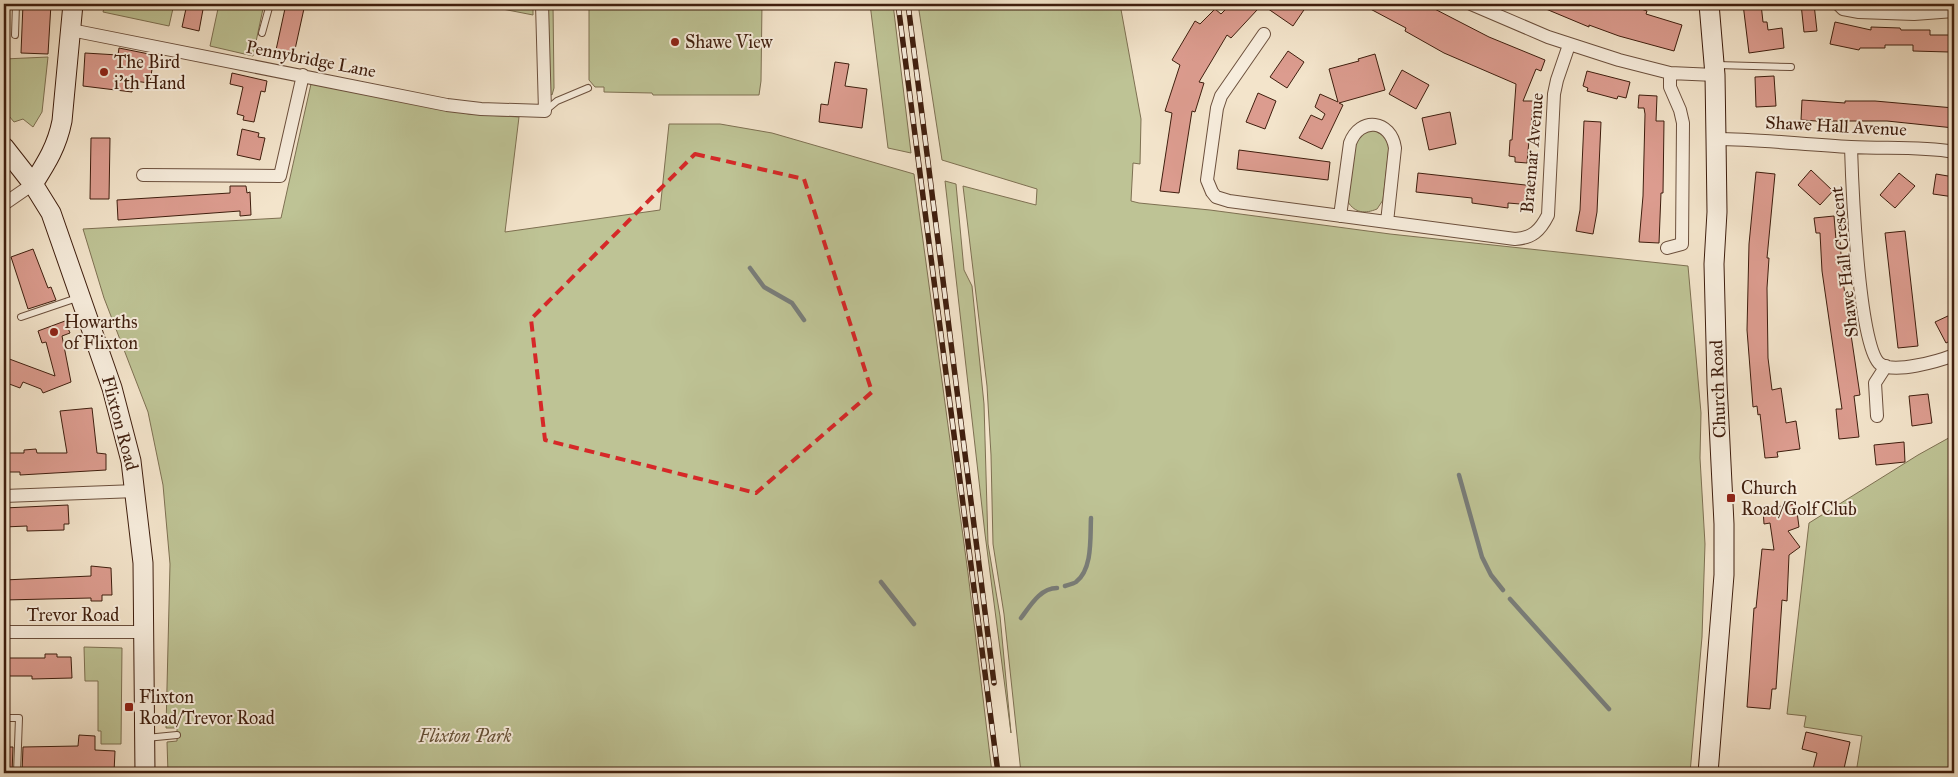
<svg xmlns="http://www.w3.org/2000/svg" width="1958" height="777" font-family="'IM FELL Great Primer',serif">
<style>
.green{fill:#bec395;stroke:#7e7052}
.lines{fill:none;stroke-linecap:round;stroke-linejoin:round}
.stream{stroke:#797d79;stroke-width:4.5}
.building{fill:#dc9c8f;stroke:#3f1e0e}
.lane-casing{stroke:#6c503d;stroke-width:8}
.street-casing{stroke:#6c503d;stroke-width:14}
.secondary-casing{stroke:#3f1e0e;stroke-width:21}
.lane{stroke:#f7eddd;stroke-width:6}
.street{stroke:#f7eddd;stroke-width:12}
.secondary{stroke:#f7eddd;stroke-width:19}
.rail-casing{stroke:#3f1e0e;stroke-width:5.5}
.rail{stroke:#f7eddd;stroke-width:4;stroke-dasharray:11;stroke-linecap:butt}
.marked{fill:none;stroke:#d62828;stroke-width:4;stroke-dasharray:10 6;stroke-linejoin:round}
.poi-dot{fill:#8f2418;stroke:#f7eddd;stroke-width:2}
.labels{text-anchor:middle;stroke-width:4;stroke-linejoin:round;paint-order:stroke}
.poi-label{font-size:18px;fill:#3f1e0e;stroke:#f7eddd;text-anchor:start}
.street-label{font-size:18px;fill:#3f1e0e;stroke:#f7eddd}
.park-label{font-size:18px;font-style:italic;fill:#655036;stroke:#f7eddd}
</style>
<rect width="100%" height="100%" fill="#f3e4cb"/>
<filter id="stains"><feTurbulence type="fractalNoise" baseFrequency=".004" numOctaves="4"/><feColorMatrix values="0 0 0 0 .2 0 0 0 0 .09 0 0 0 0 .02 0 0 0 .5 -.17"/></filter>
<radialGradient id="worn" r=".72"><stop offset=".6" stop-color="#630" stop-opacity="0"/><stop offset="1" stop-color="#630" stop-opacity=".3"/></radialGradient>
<path class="green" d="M105,4H174L169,26L103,12Z
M219,4H264L253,56L210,46Z
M477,4H533V15Z
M546,4H553L554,88L552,95L549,93Z
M589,4H762L761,81L759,95H653L652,93L604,92V87H595L589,80Z
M870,4H893L911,153L888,148Z
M918,4H1120L1141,119L1140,164L1133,163L1131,201L1139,203L1210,210L1390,234L1688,266L1701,413L1700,458L1705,544L1702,637L1690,773H1021L1004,614L993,544L991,455L987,386L963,186L1036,205L1037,189L942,160Z
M48,57L42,112L33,127L23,119L14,122L4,110V59Z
M311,84L469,114L519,117L505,232L660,210L669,124H720L772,133L914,174L968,573L992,773H168L167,742L177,741V728H166L170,564L163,485L148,412L104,298L83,229L281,218Z
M1374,130L1385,137L1389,147L1383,200L1377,209C1365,214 1355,213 1348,202L1355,144C1358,136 1365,131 1374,130Z
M945,181L956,184L964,270L972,286L984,404L988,544L1000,616L1011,733L985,534Z
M1954,435V773H1856L1862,736L1804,727L1806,716L1787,714L1809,523L1918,455Z
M84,647L122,648L121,744H101V731H98V681H85Z"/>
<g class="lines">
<path class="stream" d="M750,268L764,287L792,303L804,320
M1459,475L1482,557L1491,575L1503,590
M881,582L914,624
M1065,586C1068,585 1073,584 1076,582C1093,569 1090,537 1091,518
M1510,599L1609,709
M1021,618C1030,606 1040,588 1057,588"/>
</g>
<path class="building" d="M23,4H51L48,54L21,53Z
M187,4H204L199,31L182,27Z
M286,4H305L294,54L276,50Z
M1231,4H1250L1257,10L1231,38L1227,35L1199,82L1204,83L1195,112L1192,111L1179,193L1160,191L1172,113L1165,111L1180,65L1172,60L1195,21L1200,24L1215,9L1221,14Z
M1261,4H1308L1293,26Z
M1361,4H1425L1489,37L1545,60L1541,71L1536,69L1523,101H1533L1531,128H1534L1533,140H1529L1527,163L1515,162V157L1509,156L1510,140H1512L1516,84L1444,53L1405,31L1406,28Z
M1534,4H1609L1620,8L1622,4H1627L1647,11L1646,14L1682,25L1674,51L1619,36L1589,25V27Z
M1743,4H1761L1763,22H1767L1768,30L1782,28L1784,48L1749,53Z
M1801,4H1814L1817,31L1804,32Z
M1835,22L1871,30V27L1900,28L1901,30H1930V35H1949V52L1913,51V45H1885V48H1860L1859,50L1830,44Z
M119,48L154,55L150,83L133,81L132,92L83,86L85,53L118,55Z
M1288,51L1304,62L1287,88L1270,77Z
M1375,54L1385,90L1339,103L1343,105L1322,149L1299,138L1311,115L1322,120L1325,114L1315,107L1320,94L1338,102L1329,69L1359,61L1358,59Z
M835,62L849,64L845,86L867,89L862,128L819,122L821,104L828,105Z
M1402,70L1429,85L1416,109L1389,94Z
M1587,71L1630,82L1626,98L1618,96L1617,99L1587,91L1588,88L1583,86Z
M232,73L267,81L265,92L261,91L254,122L243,120L244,116L237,114L243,87L230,84Z
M1774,76L1776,106L1756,107L1755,77Z
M1258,93L1276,101L1265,129L1246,122Z
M1639,95L1657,96L1656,121H1664L1663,193H1661L1659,243L1639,242L1643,196L1645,114L1644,108H1638Z
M1802,100L1845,103V101H1875L1954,108V128L1887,121H1831V122L1801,120Z
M1450,112L1456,144L1429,150L1422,118Z
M1584,121L1601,122L1597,212L1593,234L1576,231L1580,210Z
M242,129L259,133L258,137L265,138L260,160L237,155Z
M91,138H110L109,199H90Z
M1239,150L1330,162L1328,180L1237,169Z
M1811,170L1833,191L1820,205L1798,185Z
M1756,172L1775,174L1767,258H1769L1767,288L1768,358L1772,390L1781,388L1786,423L1796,421L1800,449L1777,452L1778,457L1765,458L1760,414L1758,415L1757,406L1753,407L1747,330L1749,244Z
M1418,173L1534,186L1532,205L1508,203V208L1472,203V198L1416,192Z
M1899,173L1915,186L1895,208L1880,195Z
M1936,174L1954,177V197L1933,194Z
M230,186H246L247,193L250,192L251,215L240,216V211L118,220L117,200L230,193Z
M1834,216L1836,240H1840L1843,281L1860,395L1854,396L1859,437L1839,439L1836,409H1842L1822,271L1820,233H1816L1814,218Z
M1905,231L1918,346L1898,348L1885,233Z
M33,249L48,288L51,287L56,300L28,309L11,257Z
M1950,315L1954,322V339L1946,343L1935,322Z
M65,321L70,333L62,336L71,382L43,393L41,389L23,382L20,388L4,382V357L55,376L46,342L42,343L38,331Z
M1928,394L1932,423L1912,426L1909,396Z
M92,408L97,453L106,454V470L20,475V472H4V453H24V450L36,449L37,453H67L60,411Z
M1904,442L1905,462L1876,465L1874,445Z
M1796,504L1799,527L1788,531L1800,547L1789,555L1787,601L1782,600L1776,689H1772L1770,709L1747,707L1754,608H1756L1762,549L1774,550L1770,523L1764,524L1763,509Z
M68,505L69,524H64V530L27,531V526L4,527V508Z
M91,566L111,568L112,595H102V601H91V598L4,600V580L91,576Z
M45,654H57V657H71L72,678L32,679V676H4V658H45Z
M1806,732L1850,742L1843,773H1812L1817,753L1802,749Z
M79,735L95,736V750L115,751L114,773H22L23,747L78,746Z
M4,747H13L12,773H4Z"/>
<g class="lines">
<defs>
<path id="lane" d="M262,33L270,4
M15,35L16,4
M1717,65L1791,67
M545,111L557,101L588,88
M21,317L80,297
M4,718H19L17,773
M146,738L177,735"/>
<path id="street" d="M1471,4L1548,37L1619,60L1670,73L1715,75
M1838,4L1843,9L1859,12L1914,14L1954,11
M71,30L447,105L481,109L545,111L542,4
M1264,34L1221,96L1217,108L1207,180L1212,192L1216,197L1229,201L1515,239C1532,238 1540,231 1548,215L1554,94L1557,80L1569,45
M1716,139C1761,139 1806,145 1851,147C1885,149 1920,146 1954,152
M1851,147C1852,180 1858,347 1880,364C1894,374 1939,361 1954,355
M143,175L280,176L303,75
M4,204L33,184
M1340,216L1350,143C1360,116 1391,120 1395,148L1387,222
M1667,248L1682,244L1683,123L1680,110L1670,87V73
M1877,416L1875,383L1886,366
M4,496L136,491
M4,632H143"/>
<path id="secondary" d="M4,147L33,184L51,213L112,388L131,461L143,563L145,773
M33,184C47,162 57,146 62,121L73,4
M1708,773L1724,575V524L1717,383L1714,264L1717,212L1716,139L1715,75L1709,4"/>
</defs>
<use href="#lane" class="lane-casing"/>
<use href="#street" class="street-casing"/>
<use href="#secondary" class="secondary-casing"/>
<use href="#lane" class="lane"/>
<use href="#street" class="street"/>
<use href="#secondary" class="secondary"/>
<defs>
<path id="rail" d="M898,4L998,773
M908,4L994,683"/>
</defs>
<use href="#rail" class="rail-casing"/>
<use href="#rail" class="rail"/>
</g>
<path class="marked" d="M695,154L804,179L872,392L756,493L545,440L531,319Z"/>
<g class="poi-dot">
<circle cx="675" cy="42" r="5"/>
<circle cx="104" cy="72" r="5"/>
<circle cx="54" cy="332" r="5"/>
<rect x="1726" y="493" width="10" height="10" rx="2.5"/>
<rect x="124" y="702" width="10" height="10" rx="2.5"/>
</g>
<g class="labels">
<g class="poi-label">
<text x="685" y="48">Shawe View</text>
<text x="114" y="68">The Bird<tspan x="114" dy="21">i'th Hand</tspan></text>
<text x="64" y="328">Howarths<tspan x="64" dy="21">of Flixton</tspan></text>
<text x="1741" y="494">Church<tspan x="1741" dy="21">Road/Golf Club</tspan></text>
<text x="139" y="703">Flixton<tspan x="139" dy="21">Road/Trevor Road</tspan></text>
</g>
<g class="street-label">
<text transform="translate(311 59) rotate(11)" y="6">Pennybridge Lane</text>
<text transform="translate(1836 126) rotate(3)" y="6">Shawe Hall Avenue</text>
<text transform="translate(1532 153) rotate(-85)" y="6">Braemar Avenue</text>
<text transform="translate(1844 262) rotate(-96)" y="6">Shawe Hall Crescent</text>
<text transform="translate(1718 389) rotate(-92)" y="6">Church Road</text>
<text transform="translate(120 423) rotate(75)" y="6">Flixton Road</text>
<text x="73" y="621">Trevor Road</text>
</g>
<g class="park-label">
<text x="465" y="742">Flixton Park</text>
</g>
</g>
<rect width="1958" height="777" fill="none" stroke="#f3e4cb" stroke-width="20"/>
<rect x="5" y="5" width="1948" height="767" fill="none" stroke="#3f1e0e" stroke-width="2.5"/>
<rect x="10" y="10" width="1938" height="757" fill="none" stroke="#3f1e0e"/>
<rect width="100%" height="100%" filter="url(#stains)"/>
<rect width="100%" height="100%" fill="url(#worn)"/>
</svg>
